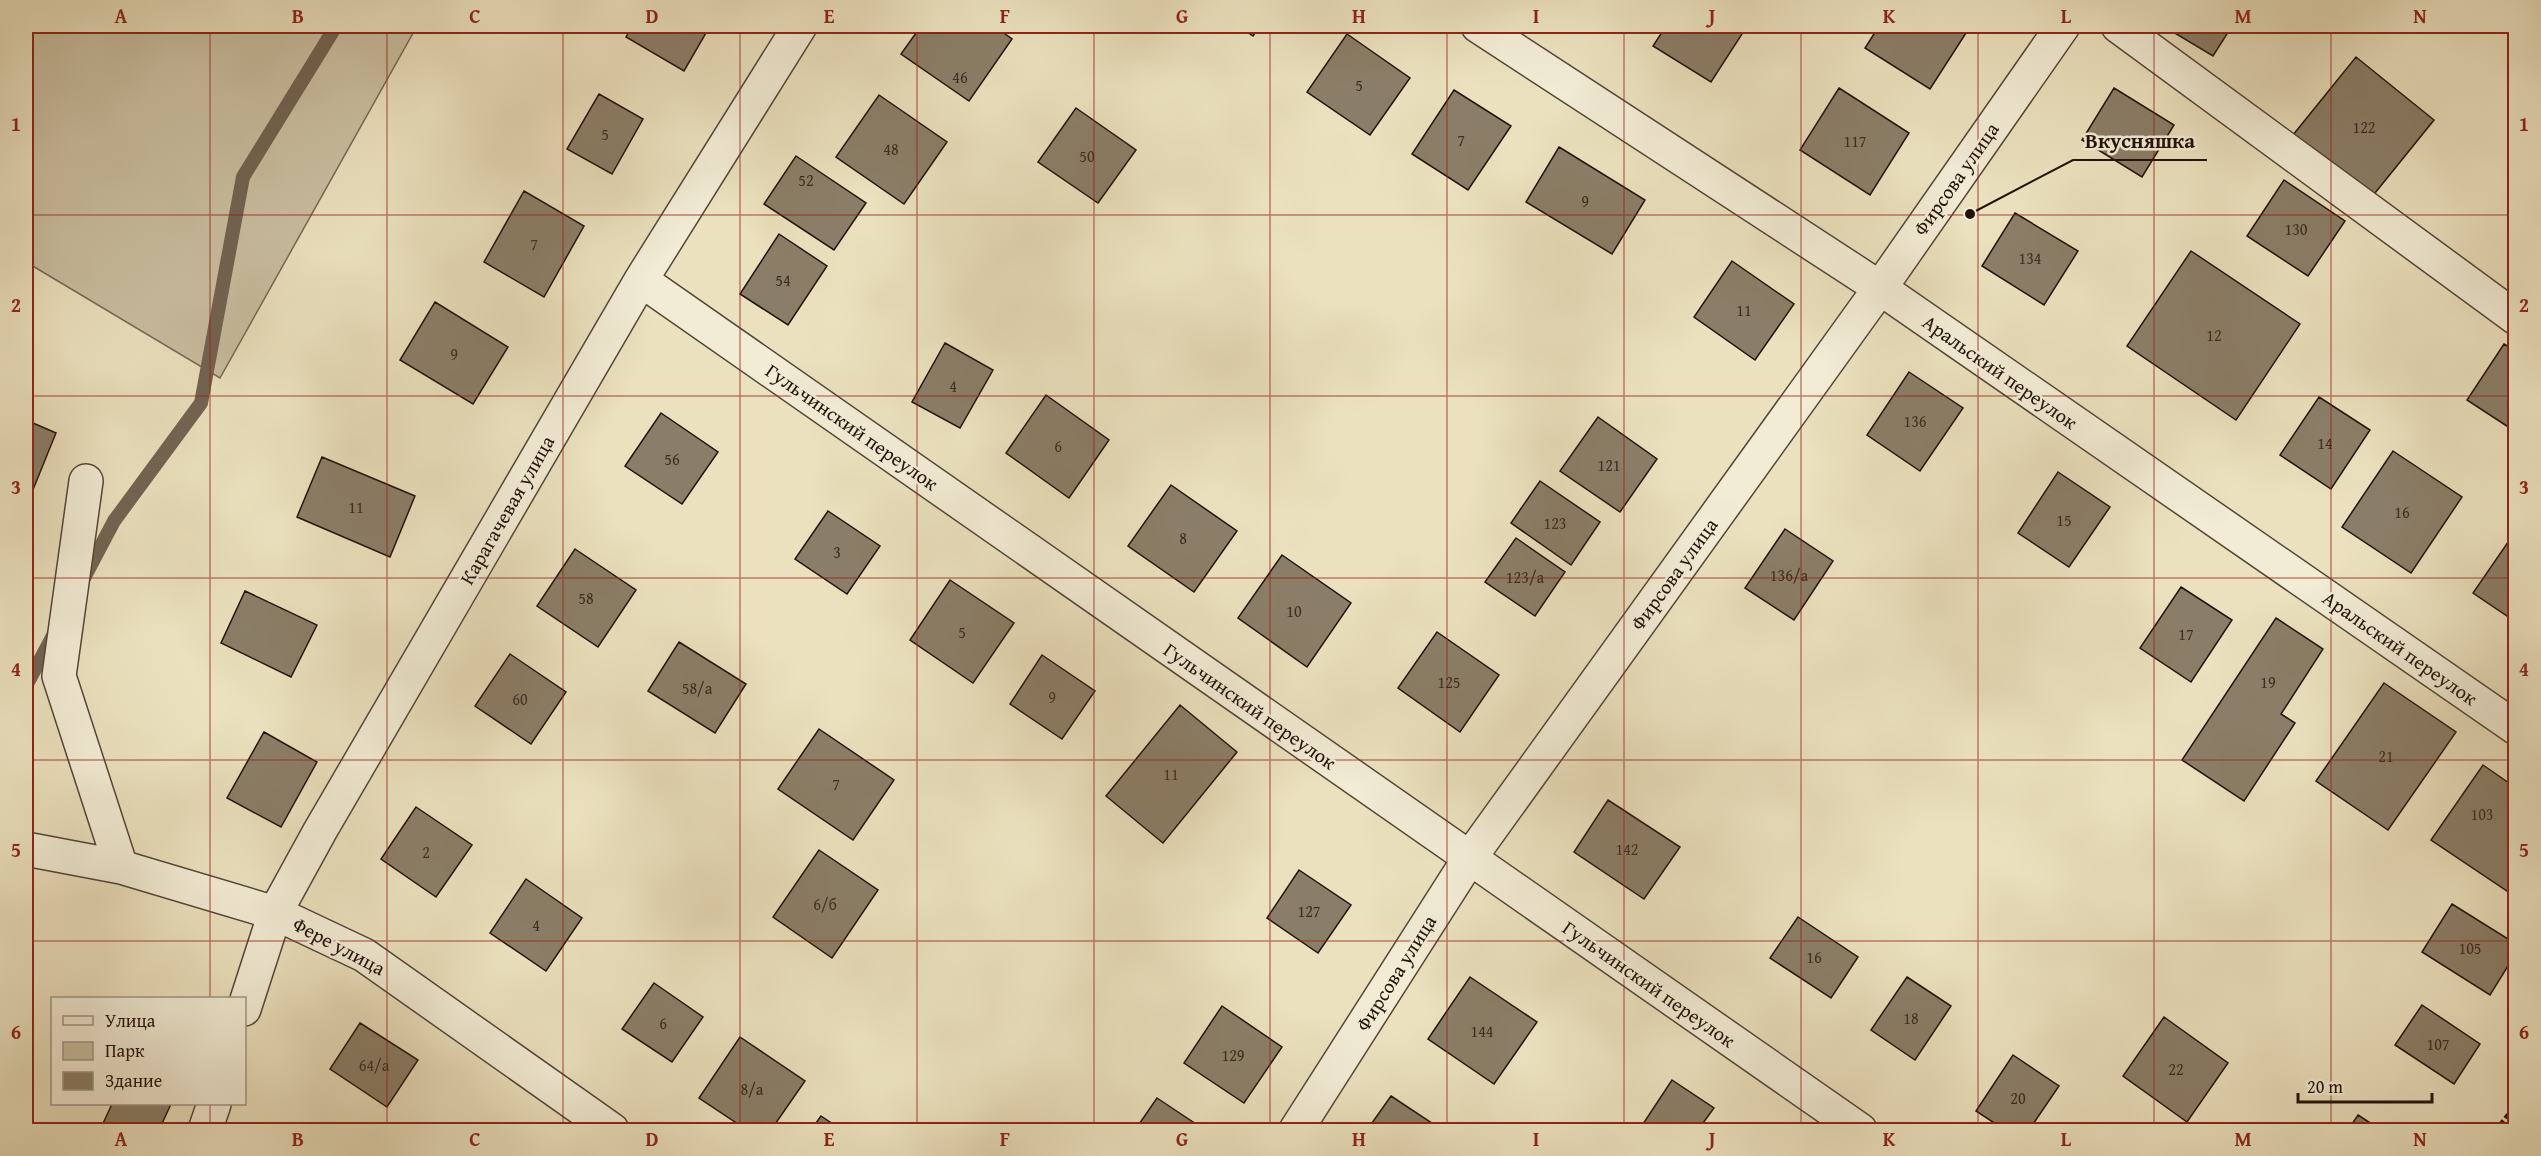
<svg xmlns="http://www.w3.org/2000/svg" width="2541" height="1156" font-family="'Gentium Book Plus',serif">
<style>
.green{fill:#c9bea0;stroke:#766856;stroke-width:1.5}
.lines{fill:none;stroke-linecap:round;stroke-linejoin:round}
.stream{stroke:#726452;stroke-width:14}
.building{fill:#8b7e68;stroke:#22120b;stroke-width:1.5}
.street-casing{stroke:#544638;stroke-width:36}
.path{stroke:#22120b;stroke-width:4;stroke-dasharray:4.5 3;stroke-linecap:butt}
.street{stroke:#f2ecd5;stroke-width:33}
.grid{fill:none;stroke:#8f2418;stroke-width:1.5;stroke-opacity:0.55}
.labels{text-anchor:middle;stroke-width:5;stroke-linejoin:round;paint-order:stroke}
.number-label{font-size:16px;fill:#3c2d22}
.street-label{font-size:20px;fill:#22120b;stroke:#f2ecd5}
.leader{fill:none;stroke:#22120b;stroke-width:2}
.callout-dot{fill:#22120b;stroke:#f2ecd5;stroke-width:2}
.callout-label{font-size:21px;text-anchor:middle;font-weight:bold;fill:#22120b;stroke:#f2ecd5;stroke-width:5;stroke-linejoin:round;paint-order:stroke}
.neatline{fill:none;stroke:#8f2418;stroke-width:2}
.grid-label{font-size:20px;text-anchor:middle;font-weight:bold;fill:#8f2418}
</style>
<rect width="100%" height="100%" fill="#ebe1be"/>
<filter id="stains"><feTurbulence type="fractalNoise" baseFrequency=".00333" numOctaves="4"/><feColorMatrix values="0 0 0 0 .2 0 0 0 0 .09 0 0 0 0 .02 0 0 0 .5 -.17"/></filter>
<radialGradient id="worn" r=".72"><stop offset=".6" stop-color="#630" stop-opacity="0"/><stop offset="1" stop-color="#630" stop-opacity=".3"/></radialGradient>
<path class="green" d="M26,26H417L220,378L26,262Z"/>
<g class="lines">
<path class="stream" d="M84,578L114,521L201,403L243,177L336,26
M26,686L55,632"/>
</g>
<path class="building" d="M632,26H710L684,71L626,37Z
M921,26H994L1012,39L969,101L901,54Z
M1238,26H1260L1253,36Z
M1666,26H1730L1742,34L1711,82L1653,46Z
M1879,26H1954L1966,33L1930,89L1865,48Z
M2163,26H2232L2213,56Z
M1347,34L1410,78L1370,135L1307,92Z
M2356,57L2434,120L2371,198L2293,135Z
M1839,88L1909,133L1870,195L1800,150Z
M2114,88L2174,125L2142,177L2082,140Z
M1454,90L1511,126L1468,190L1412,154Z
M599,94L643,119L612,174L567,149Z
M879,95L947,142L904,204L836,157Z
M1076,108L1136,150L1098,203L1038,162Z
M1559,147L1645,200L1612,254L1526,202Z
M796,156L866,203L834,250L764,204Z
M2284,180L2345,221L2308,276L2247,236Z
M524,191L584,226L544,297L484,262Z
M2015,213L2078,251L2044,305L1982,266Z
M779,234L827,266L788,325L740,294Z
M2191,251L2300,324L2236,420L2127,346Z
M1732,261L1794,304L1755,360L1694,317Z
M435,302L508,347L473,404L400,360Z
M945,343L993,370L960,428L912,402Z
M2504,344L2516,351V432L2467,400Z
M1909,372L1963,408L1920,471L1867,435Z
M1046,395L1109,440L1069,498L1006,453Z
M2319,397L2370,430L2331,489L2280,455Z
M661,413L718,452L682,504L625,466Z
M1598,417L1657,459L1620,512L1560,471Z
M26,420L56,433L28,502L26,501Z
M2393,451L2462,497L2411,573L2342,527Z
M322,457L415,496L390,557L297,517Z
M2058,472L2110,507L2069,567L2018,533Z
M1540,481L1600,522L1571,565L1511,523Z
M1171,485L1237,531L1194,592L1128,546Z
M828,511L880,546L847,594L795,559Z
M1785,529L1833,561L1794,620L1745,588Z
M2515,532H2516V622L2473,593Z
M1516,538L1565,572L1535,616L1485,582Z
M575,549L636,590L598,647L537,606Z
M1282,555L1351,603L1307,667L1238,618Z
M950,580L1014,623L973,683L910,640Z
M2181,587L2232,620L2191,682L2140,648Z
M245,591L317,625L291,677L221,643Z
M2276,618L2323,649L2281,714L2295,723L2244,801L2182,760Z
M1437,632L1499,675L1460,732L1398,688Z
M679,642L746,684L715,733L648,691Z
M510,654L566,692L531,744L475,706Z
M1042,655L1095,691L1062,739L1010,704Z
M2384,683L2456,732L2388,830L2316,781Z
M1180,705L1237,752L1163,843L1106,796Z
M819,729L894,780L853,840L778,789Z
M264,732L317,762L281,827L227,798Z
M2483,765L2516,788V897L2431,840Z
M1608,800L1680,847L1644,899L1574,852Z
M416,807L472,845L436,897L381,859Z
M819,850L878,890L832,958L773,917Z
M1299,870L1351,905L1318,953L1267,918Z
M526,879L582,918L546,971L490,933Z
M2452,904L2516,944V953L2490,995L2422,952Z
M1798,917L1858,957L1831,998L1770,958Z
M1470,977L1537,1022L1494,1084L1428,1039Z
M1907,977L1951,1006L1915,1060L1871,1030Z
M654,983L703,1017L672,1062L622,1029Z
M2422,1005L2480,1044L2454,1084L2395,1045Z
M1222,1006L1282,1047L1244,1103L1184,1063Z
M2164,1017L2228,1063L2187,1122L2123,1076Z
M360,1023L418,1060L387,1107L330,1069Z
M740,1037L805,1081L771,1130H747L699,1098Z
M2013,1055L2059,1086L2029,1130H2005L1976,1111Z
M1672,1080L1714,1108L1698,1130H1639Z
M1391,1096L1441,1129L1440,1130H1367Z
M1157,1098L1205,1130H1135Z
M112,1104H171L159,1130H100Z
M2358,1115L2381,1130H2348Z
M821,1116L842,1130H811Z"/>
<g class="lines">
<defs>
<path id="street" d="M1478,26L1880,288L2516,728
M2118,26L2516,318
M641,280L1860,1130
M86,481L59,676L121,867
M26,849L121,867L275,913L364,955L612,1130
M244,1009L275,913L320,831L641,280L800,26
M205,1130L214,1104
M1296,1130L1469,859L1880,288L2063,26"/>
</defs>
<use href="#street" class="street-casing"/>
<path class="path" d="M2496,1130L2516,1104"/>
<use href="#street" class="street"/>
</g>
<path class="grid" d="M210,26V998M387,26V1130M563,26V1130M740,26V1130M917,26V1130M1094,26V1130M1270,26V1130M1447,26V1130M1624,26V1130M1801,26V1130M1978,26V1130M2154,26V1130M2331,26V1130M26,215H2516M26,396H2516M26,578H2516M26,760H2516M26,941H2516M210,1104V1130"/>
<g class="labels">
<g class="number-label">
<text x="960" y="83">46</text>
<text x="1359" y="91">5</text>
<text x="2364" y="133">122</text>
<text x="605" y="140">5</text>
<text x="1461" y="146">7</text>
<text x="1855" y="147">117</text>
<text x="891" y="155">48</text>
<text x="1087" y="162">50</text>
<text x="806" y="186">52</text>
<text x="1585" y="207">9</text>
<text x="2296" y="235">130</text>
<text x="534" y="250">7</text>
<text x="2030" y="264">134</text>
<text x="783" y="286">54</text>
<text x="1744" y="316">11</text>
<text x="2214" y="341">12</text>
<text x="454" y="360">9</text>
<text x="953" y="392">4</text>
<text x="1915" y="427">136</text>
<text x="2325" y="449">14</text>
<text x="1058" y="452">6</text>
<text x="672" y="465">56</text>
<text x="1609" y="471">121</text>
<text x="356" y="513">11</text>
<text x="2402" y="518">16</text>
<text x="2064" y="526">15</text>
<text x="1555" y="529">123</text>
<text x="1183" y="544">8</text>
<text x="837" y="558">3</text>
<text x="1789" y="581">136/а</text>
<text x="1525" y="583">123/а</text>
<text x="586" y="604">58</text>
<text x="1294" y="617">10</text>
<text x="962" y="638">5</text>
<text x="2186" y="640">17</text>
<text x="1449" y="688">125</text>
<text x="2268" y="688">19</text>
<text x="697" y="694">58/а</text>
<text x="1052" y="703">9</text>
<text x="520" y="705">60</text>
<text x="2386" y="762">21</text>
<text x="1171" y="780">11</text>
<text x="836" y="790">7</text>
<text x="2482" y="820">103</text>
<text x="1627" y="855">142</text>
<text x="426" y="858">2</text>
<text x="825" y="910">6/б</text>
<text x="1309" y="917">127</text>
<text x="536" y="931">4</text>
<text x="2470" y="954">105</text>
<text x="1814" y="963">16</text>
<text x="1911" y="1024">18</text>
<text x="663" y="1029">6</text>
<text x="1482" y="1037">144</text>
<text x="2438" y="1050">107</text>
<text x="1233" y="1061">129</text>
<text x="374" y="1071">64/а</text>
<text x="2176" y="1075">22</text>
<text x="752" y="1095">8/а</text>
<text x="2018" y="1104">20</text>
</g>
<g class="street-label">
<text transform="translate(1956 179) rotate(-55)" y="7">Фирсова улица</text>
<text transform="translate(2000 372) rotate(35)" y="7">Аральский переулок</text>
<text transform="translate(852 427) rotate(35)" y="7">Гульчинский переулок</text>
<text transform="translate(507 510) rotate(-60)" y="7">Карагачевая улица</text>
<text transform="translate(1674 574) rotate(-54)" y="7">Фирсова улица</text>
<text transform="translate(2400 648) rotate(35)" y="7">Аральский переулок</text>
<text transform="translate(1250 706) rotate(35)" y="7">Гульчинский переулок</text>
<text transform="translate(339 946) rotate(28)" y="7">Фере улица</text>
<text transform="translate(1396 973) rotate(-58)" y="7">Фирсова улица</text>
<text transform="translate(1649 984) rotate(35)" y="7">Гульчинский переулок</text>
</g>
</g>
<path class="leader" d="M1970 214L2073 160H2207"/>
<circle class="callout-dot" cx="1970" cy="214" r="6"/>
<g class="callout-label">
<text x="2140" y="148">Вкусняшка</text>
</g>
<rect width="2541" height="1156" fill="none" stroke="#ebe1be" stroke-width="66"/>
<rect x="51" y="997" width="195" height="108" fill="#f2ecd5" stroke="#9f9584" stroke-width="1.5"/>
<rect x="63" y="1016" width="30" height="9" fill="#f2ecd5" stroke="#9f9584" stroke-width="1.5"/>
<text x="105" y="1027" font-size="18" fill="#22120b">Улица</text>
<rect x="63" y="1042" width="30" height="18" fill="#c9bea0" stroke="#9f9584" stroke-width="1.5"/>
<text x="105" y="1057" font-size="18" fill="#22120b">Парк</text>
<rect x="63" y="1072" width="30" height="18" fill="#8b7e68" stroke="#9f9584" stroke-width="1.5"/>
<text x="105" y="1087" font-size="18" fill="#22120b">Здание</text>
<path d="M2298 1093v9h134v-9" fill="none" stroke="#22120b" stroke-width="3"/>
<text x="2307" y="1093" font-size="18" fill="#22120b" stroke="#f2ecd5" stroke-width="4.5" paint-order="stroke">20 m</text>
<rect x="33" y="33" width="2475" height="1090" class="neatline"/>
<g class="grid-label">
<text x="121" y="23">A</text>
<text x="298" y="23">B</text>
<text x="475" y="23">C</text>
<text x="652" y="23">D</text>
<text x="829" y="23">E</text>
<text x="1005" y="23">F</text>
<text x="1182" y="23">G</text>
<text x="1359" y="23">H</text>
<text x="1536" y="23">I</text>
<text x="1712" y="23">J</text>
<text x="1889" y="23">K</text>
<text x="2066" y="23">L</text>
<text x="2243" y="23">M</text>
<text x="2420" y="23">N</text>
<text x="16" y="131">1</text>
<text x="2524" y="131">1</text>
<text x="16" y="312">2</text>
<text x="2524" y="312">2</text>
<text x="16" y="494">3</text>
<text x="2524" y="494">3</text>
<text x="16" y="676">4</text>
<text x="2524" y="676">4</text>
<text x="16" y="857">5</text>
<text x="2524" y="857">5</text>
<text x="16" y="1039">6</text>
<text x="2524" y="1039">6</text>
<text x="121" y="1146">A</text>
<text x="298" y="1146">B</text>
<text x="475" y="1146">C</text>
<text x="652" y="1146">D</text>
<text x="829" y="1146">E</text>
<text x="1005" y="1146">F</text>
<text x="1182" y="1146">G</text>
<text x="1359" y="1146">H</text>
<text x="1536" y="1146">I</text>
<text x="1712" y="1146">J</text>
<text x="1889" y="1146">K</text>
<text x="2066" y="1146">L</text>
<text x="2243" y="1146">M</text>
<text x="2420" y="1146">N</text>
</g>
<rect width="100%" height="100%" filter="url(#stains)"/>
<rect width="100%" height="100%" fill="url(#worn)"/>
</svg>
